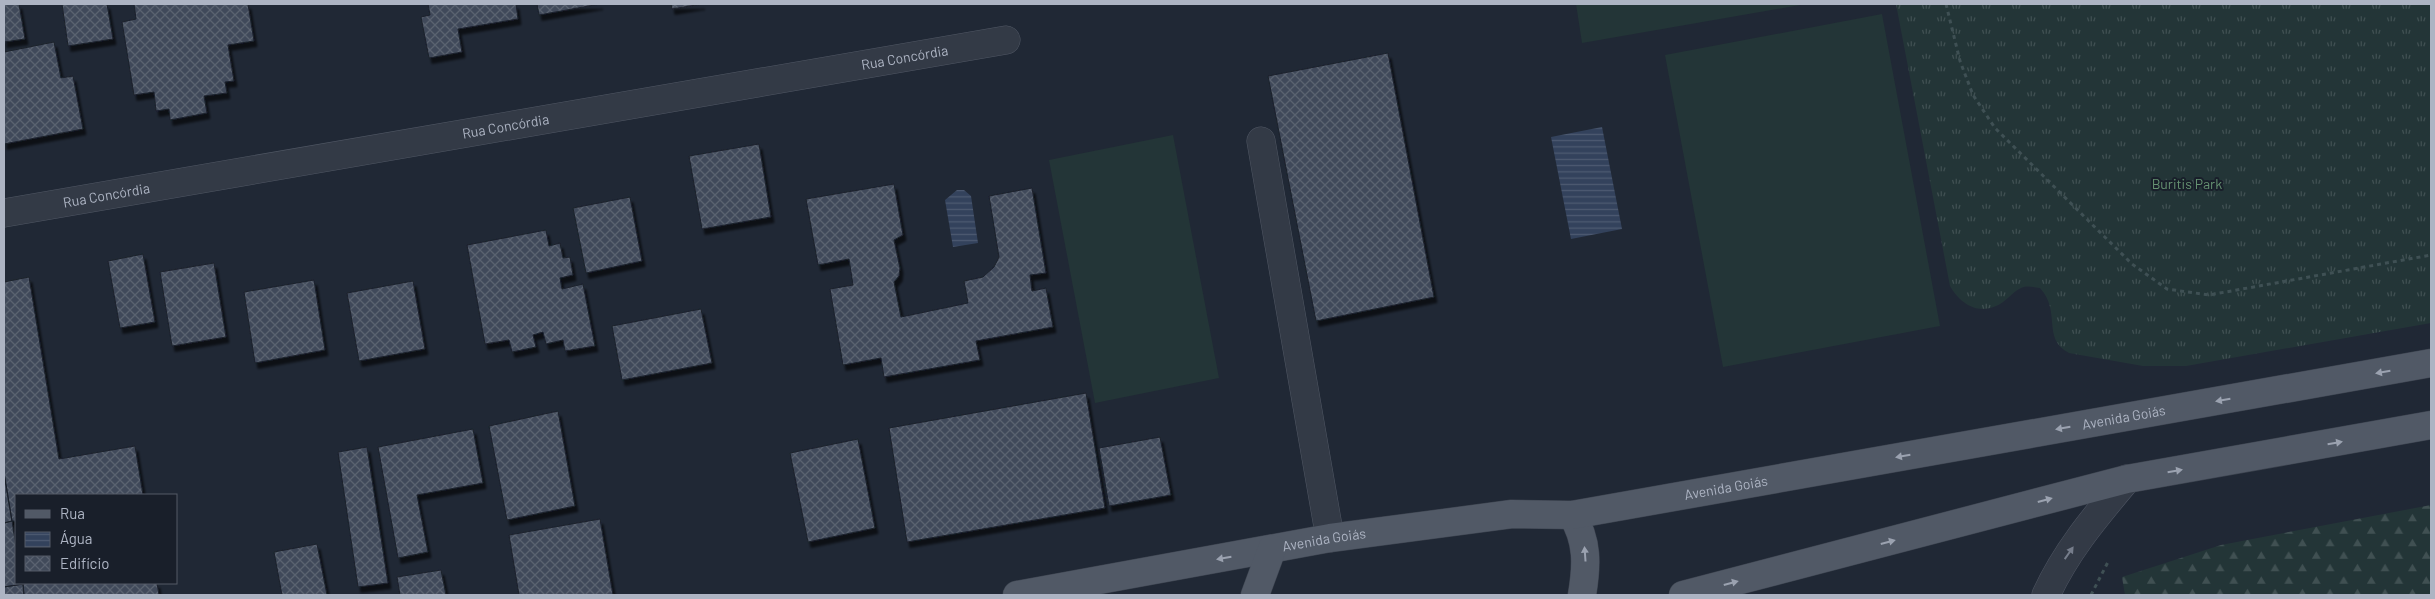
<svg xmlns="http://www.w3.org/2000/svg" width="2435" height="599" font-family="Barlow,sans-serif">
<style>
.grass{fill:url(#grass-tufts)}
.forest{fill:url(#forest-firs)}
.pitch{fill:#233537}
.water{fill:url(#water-rules)}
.building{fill:url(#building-cross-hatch);stroke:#1b212c;filter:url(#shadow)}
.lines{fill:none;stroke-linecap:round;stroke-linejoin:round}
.minor-casing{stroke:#505764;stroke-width:29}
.major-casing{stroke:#3c434f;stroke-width:29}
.path{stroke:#3f5054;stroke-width:3;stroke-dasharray:4 4;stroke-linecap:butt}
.minor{stroke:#333a46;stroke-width:28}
.major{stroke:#515966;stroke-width:28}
.oneway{fill:#9ba2b0}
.oneway2{fill:#767d8b}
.labels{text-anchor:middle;stroke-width:4;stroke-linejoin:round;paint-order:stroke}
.street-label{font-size:14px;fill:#adb4c3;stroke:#191f2a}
.park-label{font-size:14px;fill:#669272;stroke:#191f2a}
</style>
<defs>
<pattern id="grass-tufts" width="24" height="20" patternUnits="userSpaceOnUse" patternTransform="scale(1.25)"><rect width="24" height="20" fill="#233537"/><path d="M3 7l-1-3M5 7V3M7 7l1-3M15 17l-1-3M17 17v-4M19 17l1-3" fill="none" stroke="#405052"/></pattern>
<pattern id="forest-firs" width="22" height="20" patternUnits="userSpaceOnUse" patternTransform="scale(1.25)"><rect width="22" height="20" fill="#233537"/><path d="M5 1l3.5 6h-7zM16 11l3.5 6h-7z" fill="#405052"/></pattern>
<pattern id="water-rules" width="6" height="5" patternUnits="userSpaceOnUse" patternTransform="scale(1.25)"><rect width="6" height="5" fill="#33425c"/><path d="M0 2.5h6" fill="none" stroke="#4e5b72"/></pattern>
<pattern id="building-cross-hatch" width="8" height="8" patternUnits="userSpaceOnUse" patternTransform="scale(1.25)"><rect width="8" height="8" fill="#414a5a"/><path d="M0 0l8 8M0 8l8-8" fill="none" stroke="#5a6270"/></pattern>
<filter id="shadow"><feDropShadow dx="3" dy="5.5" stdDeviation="1" flood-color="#0009"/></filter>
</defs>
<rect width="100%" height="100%" fill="#202835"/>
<path class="grass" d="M1896,4H2431V323L2186,366H2143L2069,353C2041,338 2062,312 2040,288C2034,287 2027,285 2021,288C2012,292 2005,303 1996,306C1976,315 1959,302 1950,286Z"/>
<path class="forest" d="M2431,505V595H2125L2122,577L2221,545Z"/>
<path class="pitch" d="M1576,4H1806L1582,43Z
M1882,14L1940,326L1723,367L1665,55Z
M1173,135L1219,378L1095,403L1049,160Z"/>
<path class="water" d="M1602,127L1622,229L1571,239L1551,137Z
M957,190H964L971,196L978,243L953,247L945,200Z"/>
<path class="building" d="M4,4H19L25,39L4,42Z
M62,4H107L113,39L68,46Z
M134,4H248L254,41L228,45L234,81L225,82L227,93L204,96L207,113L170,120L169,109L156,111L154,92L134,95L122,22L136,19Z
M428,4H516L518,19L458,29L462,52L429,58L421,17L430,15Z
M537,4H600L539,15Z
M671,4H702L672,9Z
M54,42L61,78L73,76L83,129L4,144V52Z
M1388,53L1434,297L1316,321L1268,76Z
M759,144L771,217L702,229L689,156Z
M894,184L903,235L894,240L900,268L899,276L894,282L901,317L968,303L964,281L983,277L994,267L999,257L989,196L1032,188L1046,273L1030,275L1032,291L1046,288L1053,327L976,341L980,360L884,377L881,358L843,365L830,289L853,285L849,259L818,265L806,199Z
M630,197L642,261L586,273L573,208Z
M546,230L549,246L560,243L563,258L570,257L573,275L560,278L562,289L583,284L595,346L565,351L563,340L546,344L543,332L533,335L536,347L512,352L509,340L485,344L467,245Z
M143,254L155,322L120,328L108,261Z
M214,263L226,337L172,346L160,272Z
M29,277L59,459L135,446L143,495H16V521H12L4,473V282Z
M314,280L325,350L255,363L244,292Z
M413,281L425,349L359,361L347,293Z
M701,309L712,363L622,380L612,326Z
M1086,393L1105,508L907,542L889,428Z
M558,411L575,506L507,520L489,426Z
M473,429L483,483L417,495L428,552L398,558L378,447Z
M1160,437L1171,495L1109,506L1099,448Z
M858,439L875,528L808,542L790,453Z
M367,447L388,583L358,587L338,452Z
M4,473L12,521L4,523Z
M600,519L613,595H519L509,535Z
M12,521L16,547V583L23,584L4,587V523Z
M317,544L327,595H282L274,552Z
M441,570L446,595H400L397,577Z
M30,583H157L159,595H24L23,584Z
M23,584L24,595H4V587Z"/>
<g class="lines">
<defs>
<g id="minor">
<path d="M1261,141L1330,538"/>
<path id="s1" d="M4,213L1006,40"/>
<path d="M2046,595C2066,551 2096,516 2127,479"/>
</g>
<g id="major">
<path d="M1572,515C1588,541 1587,565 1582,595"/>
<path id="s2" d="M1017,595L1330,538L1512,514L1572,515L2431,363"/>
<path d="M1255,595L1272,549"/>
<path d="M1683,595L2127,479L2431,425"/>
</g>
</defs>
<use href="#minor" class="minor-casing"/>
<use href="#major" class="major-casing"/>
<path class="path" d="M1946,4L1960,61L1973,95L1995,128L2132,264L2167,289L2209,295L2431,255
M2091,595L2108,562"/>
<use href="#minor" class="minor"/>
<use href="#major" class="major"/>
</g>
<defs><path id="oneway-solid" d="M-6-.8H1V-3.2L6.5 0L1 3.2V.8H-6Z" transform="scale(1.25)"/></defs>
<g class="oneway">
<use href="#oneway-solid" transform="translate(2383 372) rotate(170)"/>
<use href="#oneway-solid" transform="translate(2223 400) rotate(170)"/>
<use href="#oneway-solid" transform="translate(2063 428) rotate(170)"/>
<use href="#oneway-solid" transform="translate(2335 443) rotate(-10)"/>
<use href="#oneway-solid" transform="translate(1903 456) rotate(170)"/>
<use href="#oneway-solid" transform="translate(2175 471) rotate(-10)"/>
<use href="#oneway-solid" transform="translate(2045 500) rotate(-15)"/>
<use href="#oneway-solid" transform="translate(1888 542) rotate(-15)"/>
<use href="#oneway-solid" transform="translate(1585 554) rotate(-94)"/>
<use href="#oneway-solid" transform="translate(1224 558) rotate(170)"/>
<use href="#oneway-solid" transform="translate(1731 583) rotate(-15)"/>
</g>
<use class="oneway2" href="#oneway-solid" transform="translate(2069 553) rotate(-55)"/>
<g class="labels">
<g class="street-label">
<text dy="5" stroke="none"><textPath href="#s1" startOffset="914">Rua Concórdia</textPath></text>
<text dy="5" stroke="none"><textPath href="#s1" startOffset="509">Rua Concórdia</textPath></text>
<text dy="5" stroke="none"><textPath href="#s1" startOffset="104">Rua Concórdia</textPath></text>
<text dy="5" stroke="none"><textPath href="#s2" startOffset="1122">Avenida Goiás</textPath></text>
<text dy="5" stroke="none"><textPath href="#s2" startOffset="718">Avenida Goiás</textPath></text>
<text dy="5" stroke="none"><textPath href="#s2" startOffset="312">Avenida Goiás</textPath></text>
</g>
<g class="park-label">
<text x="2187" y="189">Buritis Park</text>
</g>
</g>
<rect width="2435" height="599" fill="none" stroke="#adb4c3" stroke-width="10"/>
<rect x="15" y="494" width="162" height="90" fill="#191f2a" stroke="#545b67"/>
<rect x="25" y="510" width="25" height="8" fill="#515966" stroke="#545b67"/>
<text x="60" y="519" font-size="15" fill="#adb4c3">Rua</text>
<rect x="25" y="532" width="25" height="15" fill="url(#water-rules)" stroke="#545b67"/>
<text x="60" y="544" font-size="15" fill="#adb4c3">Água</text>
<rect x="25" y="556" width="25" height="15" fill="url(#building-cross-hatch)" stroke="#545b67"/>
<text x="60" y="569" font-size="15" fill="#adb4c3">Edifício</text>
</svg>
